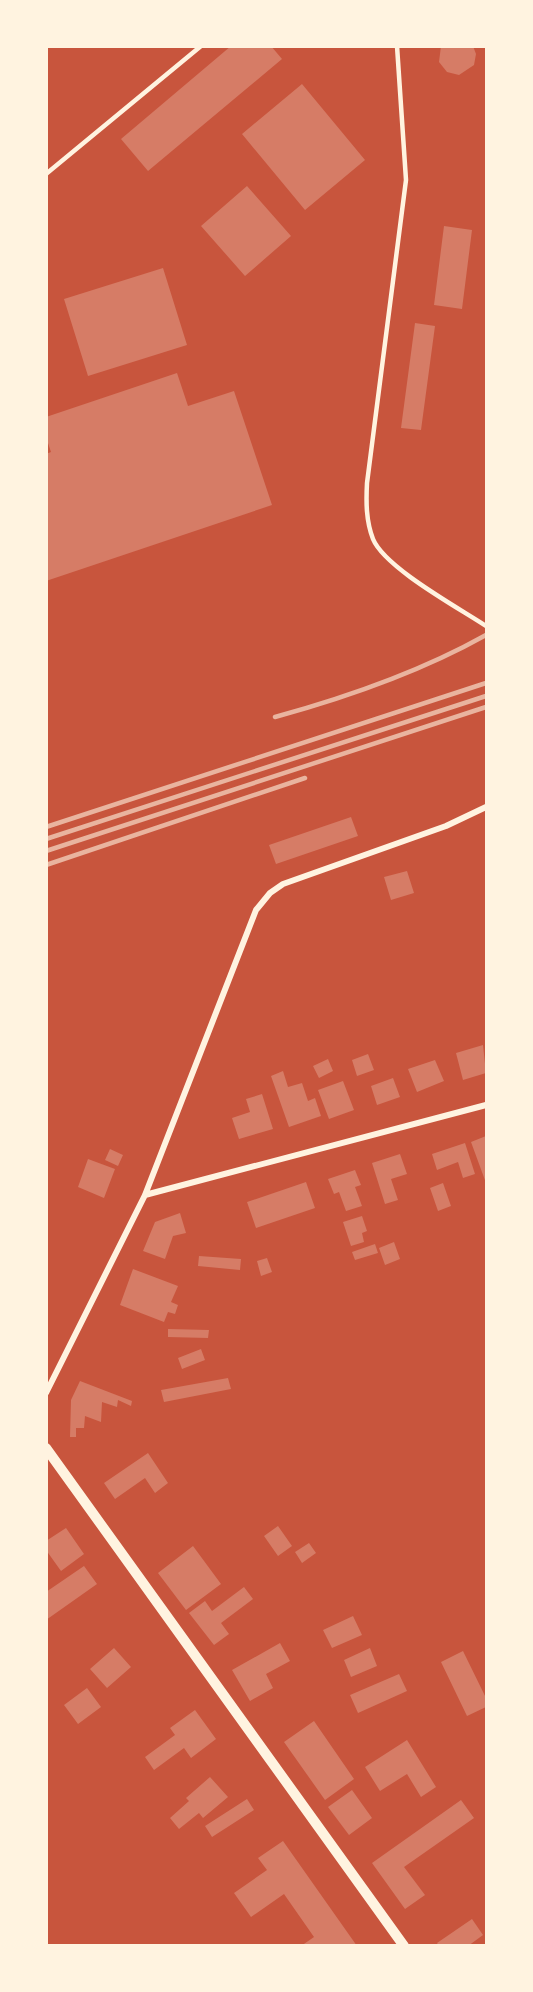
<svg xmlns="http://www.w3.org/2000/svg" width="533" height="1992" font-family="'PT Sans',sans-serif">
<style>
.building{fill:#d67c66}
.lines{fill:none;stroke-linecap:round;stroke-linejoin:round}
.service{stroke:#fff3e0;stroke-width:4.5}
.minor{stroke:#fff3e0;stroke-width:6}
.tertiary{stroke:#fff3e0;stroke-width:10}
.rail{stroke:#e9b49f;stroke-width:4.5}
</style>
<rect width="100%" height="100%" fill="#c8553d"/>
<path class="building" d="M231,46H271L282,59L148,171L121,139Z
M441,46H473L476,54L474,65L459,75L447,72L439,62Z
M302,84L365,160L305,210L242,134Z
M247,186L291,236L245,276L201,226Z
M444,226L472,230L462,309L434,305Z
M163,268L187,345L88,376L64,299Z
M415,323L435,326L421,430L401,428Z
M177,373L188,406L234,391L272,505L46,581V454L51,452L46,437V417Z
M351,817L358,836L276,864L269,845Z
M407,871L414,893L391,900L384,877Z
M483,1045L486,1073L463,1080L456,1053Z
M368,1054L374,1070L357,1076L352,1060Z
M328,1059L333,1071L319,1078L313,1066Z
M435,1060L444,1081L417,1092L408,1069Z
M283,1071L288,1087L302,1083L308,1101L315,1098L321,1116L289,1127L271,1076Z
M393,1078L400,1097L377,1105L371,1086Z
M343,1081L354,1110L329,1119L318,1090Z
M262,1094L273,1129L239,1139L232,1118L250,1112L246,1099Z
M486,1136V1183L471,1142Z
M465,1143L475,1174L463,1178L458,1162L437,1170L432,1154Z
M110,1149L123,1155L118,1166L105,1160Z
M400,1154L407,1174L391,1179L398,1200L385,1204L372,1163Z
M88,1159L115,1169L104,1198L78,1187Z
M355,1170L361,1185L355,1187L362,1206L346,1211L339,1192L334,1194L328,1179Z
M306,1182L315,1208L256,1228L247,1202Z
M443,1183L451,1206L438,1211L430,1188Z
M180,1213L186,1233L173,1236L165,1259L143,1251L155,1222Z
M362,1216L367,1231L362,1233L364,1242L351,1246L343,1222Z
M394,1242L400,1259L385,1265L379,1248Z
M375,1244L378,1253L355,1260L352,1252Z
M199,1256L241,1259L240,1270L198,1266Z
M267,1258L272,1272L261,1276L257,1261Z
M133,1269L178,1286L171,1302L178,1305L175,1314L168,1312L164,1322L120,1305Z
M168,1329L209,1330L208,1338L168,1337Z
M201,1349L205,1360L182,1369L178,1358Z
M228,1378L231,1389L164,1402L161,1390Z
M80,1381L132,1401L131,1406L118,1400L117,1407L102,1402L101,1422L85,1416L84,1428H76V1437H70L71,1400Z
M148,1453L168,1483L155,1493L145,1478L115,1499L104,1483Z
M278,1526L292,1546L278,1556L264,1536Z
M66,1528L84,1554L61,1571L46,1550V1541Z
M309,1543L316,1553L302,1563L295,1552Z
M193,1546L221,1584L186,1610L158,1573Z
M84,1566L97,1584L46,1620V1592Z
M244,1587L253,1599L221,1623L229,1634L214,1645L189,1613L205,1601L212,1611Z
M353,1616L362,1635L332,1648L323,1630Z
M280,1643L290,1661L266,1674L273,1688L250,1701L232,1670Z
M114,1648L131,1667L107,1688L90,1669Z
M370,1648L377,1666L351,1677L344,1660Z
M463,1651L486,1698V1707L467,1716L441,1662Z
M399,1674L407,1691L358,1713L350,1695Z
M87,1688L101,1707L78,1724L64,1705Z
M195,1710L216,1739L191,1758L184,1748L154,1770L145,1757L175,1735L170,1728Z
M314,1721L354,1779L325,1800L284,1742Z
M407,1740L436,1787L421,1797L407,1774L380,1791L365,1767Z
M210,1777L228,1797L203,1818L199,1813L179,1829L170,1818L189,1801L186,1798Z
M352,1790L372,1818L349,1835L328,1807Z
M247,1799L254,1810L212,1837L205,1826Z
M461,1800L474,1818L404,1867L425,1895L405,1909L372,1863Z
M283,1841L357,1946H301L314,1937L284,1894L251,1917L234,1893L267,1870L258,1858Z
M472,1919L483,1935L468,1946H439L437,1943Z"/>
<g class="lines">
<path class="service" d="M397,46L406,180L367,483C366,502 366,521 373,539C385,568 459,608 486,626
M46,174L201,46"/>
<path class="minor" d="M145,1195L486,1105
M46,1393L145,1195L256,910L270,893L283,884L446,826L486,807"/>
<path class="tertiary" d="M46,1448L404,1946"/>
<path class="rail" d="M275,717C348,697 420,672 486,635
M46,827L486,683
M46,839L486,696
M46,851L486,707
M46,865L305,778"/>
</g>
<rect width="533" height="1992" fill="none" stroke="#fff3e0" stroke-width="96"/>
</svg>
